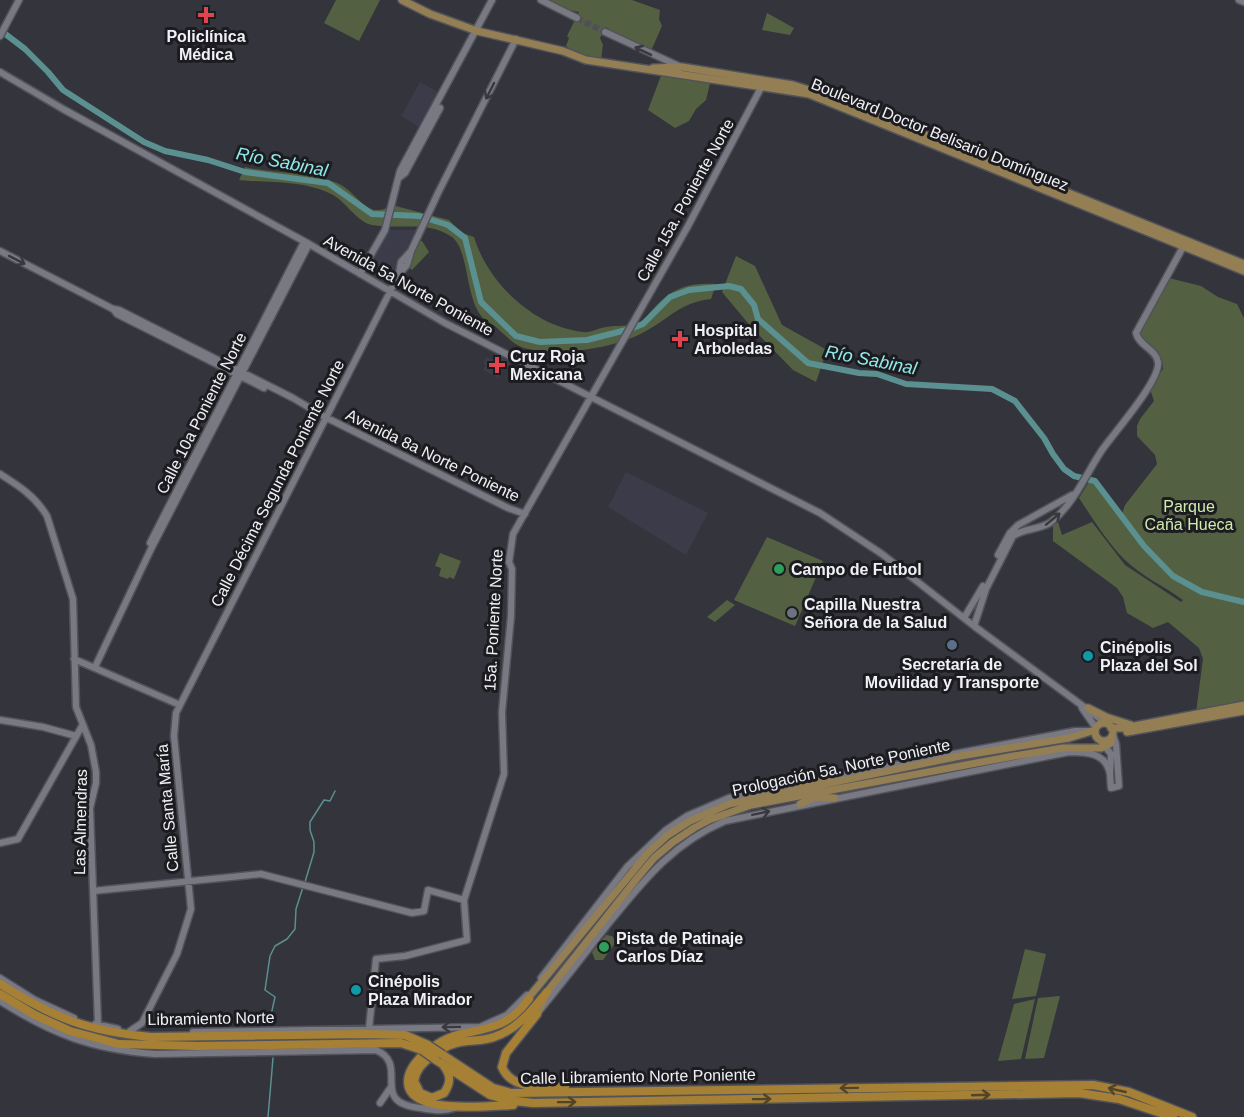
<svg xmlns="http://www.w3.org/2000/svg" width="1244" height="1117" font-family="Arial,sans-serif">
<style>
.built{fill:#3b3b4a}
.green{fill:#536142}
.lines{fill:none;stroke-linecap:round;stroke-linejoin:round}
.stream{stroke:#5b9090;stroke-width:1.5}
.river{stroke:#5b9090;stroke-width:6}
.secondary-tunnel{stroke:#505058;stroke-width:6;stroke-dasharray:6 3;stroke-linecap:butt}
.secondary-casing{stroke:#52535a;stroke-width:9}
.primary-casing{stroke:#52535a;stroke-width:10}
.highway-casing{stroke:#52535a;stroke-width:11}
.secondary{stroke:#797983;stroke-width:6}
.primary{stroke:#947e54;stroke-width:7}
.highway{stroke:#a68135;stroke-width:8}
.highway-bridge-casing{stroke:#52535a;stroke-width:11;stroke-linecap:butt}
.highway-bridge{stroke:#a68135;stroke-width:8}
.oneway{stroke:#38383e}
.oneway2{stroke:#534428}
.health-dot{fill:#e0444e;stroke:#1c1c20;stroke-width:2}
.leisure-dot{fill:#2e9e5b;stroke:#1c1c20;stroke-width:2}
.worship-dot{fill:#6b7280;stroke:#1c1c20;stroke-width:2}
.service-dot{fill:#5c6f8a;stroke:#1c1c20;stroke-width:2}
.culture-dot{fill:#0f9aa8;stroke:#1c1c20;stroke-width:2}
.labels{text-anchor:middle;stroke-width:6;stroke-linejoin:round;paint-order:stroke}
.poi-label{font-size:16px;font-weight:bold;fill:#f0f1f6;stroke:#1c1c20;text-anchor:start}
.street-label{font-size:16px;fill:#f0f1f6;stroke:#1c1c20}
.park-label{font-size:16px;fill:#cfebae;stroke:#1c1c20}
.water-label{font-size:18px;font-style:italic;fill:#91eaeb;stroke:#1c1c20}
</style>
<rect width="100%" height="100%" fill="#34343c"/>
<path class="built" d="M420,82L440,93L421,128L401,116Z
M389,230H416L404,256L398,263L389,285L366,271Z
M495,354L511,361L508,368L504,366L498,378L483,370L486,365L483,364L486,357L492,360Z
M626,472L708,513L686,555L608,507Z"/>
<path class="green" d="M336,0H380L359,41L324,23Z
M547,0H632L660,10L659,19L662,26L651,51L611,31L606,27L600,38L603,45L601,60L577,54L566,46L569,38L567,36L579,12L569,10Z
M767,13L794,28L790,35L762,30Z
M662,73L711,79L706,100L696,109L689,121L675,128L648,110Z
M245,167C275,174 308,171 337,183C359,192 366,222 392,205L449,220L462,233L474,237C488,283 534,327 583,332C591,333 598,328 606,327C616,325 627,327 637,323C644,321 649,313 654,308C674,287 688,283 716,284L711,299C681,302 670,318 646,331C618,347 577,353 544,351C517,349 516,345 497,328C493,324 487,322 482,317C465,297 469,250 452,237C428,220 399,230 372,225C357,222 346,202 333,195C305,180 269,183 239,180Z
M418,241H422L429,252L412,270L408,266Z
M736,256L755,266L782,325L827,350L816,382L793,370L752,328L722,292Z
M1169,278L1201,286L1218,297L1237,304L1244,318V704L1196,712L1203,659L1199,648L1168,622L1153,628L1127,613L1123,597L1117,588L1053,541V525L1058,522L1062,535L1092,522L1125,565L1181,602L1183,600C1164,586 1141,576 1124,559C1107,542 1093,519 1079,498L1090,480L1095,481L1121,517L1125,505L1157,464L1155,455L1137,436V426L1140,419L1154,401L1150,389L1163,369L1162,360L1138,338L1139,330Z
M767,537L823,561L795,626L734,600Z
M440,553L461,561L454,579L449,577L448,579L439,576L441,568L435,566Z
M727,600L735,605L715,622L707,617Z
M606,935L612,936L616,942L603,960H595L592,952Z
M1025,949L1046,954L1036,996L1012,999Z
M1060,996L1044,1058L1025,1059L1038,998Z
M1035,999L1021,1059L998,1061L1014,1004Z"/>
<g class="lines">
<path class="stream" d="M305,882L314,852V842L310,830V822L324,800L330,801L335,791
M269,1024L275,997L265,990L270,956L275,946L287,939L295,929L296,909L303,887
M268,1117L273,1058"/>
<path class="river" d="M0,30L25,49L48,72L63,90L144,142L165,151L208,160L245,172L328,183L372,214L419,216L448,225L465,238L481,302L516,336L540,342L587,340L630,329L643,324L670,297L689,290L729,286L741,289L754,305L758,319L808,363L859,373L877,374L906,384L992,389L1015,401L1044,438L1053,454L1064,469L1074,476L1095,481L1144,546L1173,576L1202,592L1244,602"/>
<path class="secondary-tunnel" d="M577,18L605,32"/>
<defs>
<path id="secondary" d="M541,0L577,18
M1239,0L1244,2
M605,32L681,67
M0,36L19,0
M0,72L63,109L309,244L445,323L820,513L882,554L974,626L1110,726
M400,177L405,173L440,108
M0,251L113,309L119,310L293,398L325,417L508,508L525,514
M360,274L385,230L400,171L492,0
M399,274L407,265L411,251L438,193L516,39
M113,309L117,314L264,388
M0,474C19,486 35,496 47,516L73,599L76,707L91,745L96,772V783L90,808L98,1024
M150,543L304,242
M998,555L1010,533L1018,525L1072,495
M964,618L983,586
M974,626L986,589L1013,536C1024,528 1040,530 1051,522C1074,504 1086,474 1102,450C1113,434 1161,380 1158,362C1156,349 1139,346 1136,333L1183,247
M74,659L180,705
M95,667L151,549L309,244
M1082,708L1096,728
M0,720L43,727L76,736
M1098,738L1111,754L1110,774L1111,788L1119,786L1116,744L1113,735
M827,778L1075,731H1088
M0,843L18,839L82,726
M93,891L261,874L412,913L424,911L428,890L464,900
M0,978L35,1000L74,1018
M541,978L627,867L666,830L687,816L729,798L805,782
M0,1001C54,1035 92,1049 155,1054L376,1050C411,1065 367,1103 421,1108C432,1110 443,1112 454,1108
M540,1010C564,981 586,952 609,923C644,880 673,843 725,821L1069,752C1088,752 1106,753 1110,774
M95,1024L118,1029
M369,1029L376,959L405,956L467,940L464,900L504,774L502,712L511,616L512,569L509,562L513,534L688,226L763,84
M130,1031L142,1023L177,954L191,909L174,736L176,713L399,274L401,262L411,251
M193,1032L480,1027L507,1015L527,995
M380,1103L391,1087"/>
<path id="primary" d="M402,0L430,14L477,31L563,51L586,60L809,94L1244,271
M653,68L682,67L793,85L825,95
M866,111L1244,264
M1088,708L1106,717L1131,725
M1095 732a9 9 0 1 1 18 0a9 9 0 1 1-18 0Z
M1111,728H1124L1244,705
M1127,732L1244,711
M816,782L831,777
M803,783L815,782
M814,797L835,798
M800,804L817,796
M525,1002L648,853L668,835L690,821L729,804L960,756L1069,738L1095,730
M537,1014L547,992L638,877L654,858L673,842L694,828L709,820L751,805L1014,756L1063,748H1101L1111,743L1112,736"/>
<path id="highway" d="M0,984C54,1018 87,1031 151,1037L365,1034L405,1035L428,1045
M0,994L35,1015L70,1031L119,1044L197,1046L401,1043L422,1050
M537,1014L506,1053L502,1067C512,1091 542,1086 565,1087
M443,1055L493,1088L511,1093L1093,1085L1129,1092L1192,1117
M436,1060L490,1095L507,1100L533,1103L1079,1093L1119,1099L1173,1117
M444,1066C451,1075 451,1083 444,1093L432,1098L420,1093L414,1081C416,1070 421,1065 429,1058C437,1053 444,1046 453,1044C466,1039 481,1042 494,1037C518,1029 532,1010 547,992
M513,1105C490,1106 418,1114 409,1088C402,1065 438,1040 457,1035C473,1031 487,1030 502,1023C514,1017 521,1010 529,999"/>
</defs>
<use href="#secondary" class="secondary-casing"/>
<use href="#primary" class="primary-casing"/>
<use href="#highway" class="highway-casing"/>
<use href="#secondary" class="secondary"/>
<use href="#primary" class="primary"/>
<use href="#highway" class="highway"/>
<defs>
<path id="highway-bridge" d="M428,1045L443,1055
M422,1050L436,1060"/>
</defs>
<use href="#highway-bridge" class="highway-bridge-casing"/>
<use href="#highway-bridge" class="highway-bridge"/>
</g>
<defs><path id="oneway-shaft" d="M-6 0H5M1.5-3L5.5 0L1.5 3" fill="none" stroke-width="1.6" stroke-linecap="round" stroke-linejoin="round" transform="scale(1.5)"/></defs>
<g class="oneway">
<use href="#oneway-shaft" transform="translate(643 51) rotate(-155)"/>
<use href="#oneway-shaft" transform="translate(490 91) rotate(117)"/>
<use href="#oneway-shaft" transform="translate(17 260) rotate(27)"/>
<use href="#oneway-shaft" transform="translate(1053 519) rotate(-39)"/>
<use href="#oneway-shaft" transform="translate(761 813) rotate(-12)"/>
<use href="#oneway-shaft" transform="translate(451 1027) rotate(179)"/>
</g>
<g class="oneway2">
<use href="#oneway-shaft" transform="translate(849 1088) rotate(179)"/>
<use href="#oneway-shaft" transform="translate(1117 1090) rotate(-167)"/>
<use href="#oneway-shaft" transform="translate(981 1095) rotate(-2)"/>
<use href="#oneway-shaft" transform="translate(762 1099) rotate(-1)"/>
<use href="#oneway-shaft" transform="translate(567 1102) rotate(-1)"/>
</g>
<g class="health-dot">
<path d="M203 6h6v6h6v6h-6v6h-6v-6h-6v-6h6z"/>
<path d="M677 330h6v6h6v6h-6v6h-6v-6h-6v-6h6z"/>
<path d="M494 356h6v6h6v6h-6v6h-6v-6h-6v-6h6z"/>
</g>
<g class="leisure-dot">
<circle cx="779" cy="569" r="6"/>
<circle cx="604" cy="947" r="6"/>
</g>
<circle class="worship-dot" cx="792" cy="613" r="6"/>
<circle class="service-dot" cx="952" cy="645" r="6"/>
<g class="culture-dot">
<circle cx="1088" cy="656" r="6"/>
<circle cx="356" cy="990" r="6"/>
</g>
<g class="labels">
<g class="poi-label">
<text x="206" y="42" text-anchor="middle">Policlínica<tspan x="206" dy="18">Médica</tspan></text>
<text x="694" y="336">Hospital<tspan x="694" dy="18">Arboledas</tspan></text>
<text x="510" y="362">Cruz Roja<tspan x="510" dy="18">Mexicana</tspan></text>
<text x="791" y="575">Campo de Futbol</text>
<text x="804" y="610">Capilla Nuestra<tspan x="804" dy="18">Señora de la Salud</tspan></text>
<text x="1100" y="653">Cinépolis<tspan x="1100" dy="18">Plaza del Sol</tspan></text>
<text x="952" y="670" text-anchor="middle">Secretaría de<tspan x="952" dy="18">Movilidad y Transporte</tspan></text>
<text x="616" y="944">Pista de Patinaje<tspan x="616" dy="18">Carlos Díaz</tspan></text>
<text x="368" y="987">Cinépolis<tspan x="368" dy="18">Plaza Mirador</tspan></text>
</g>
<g class="street-label">
<text transform="translate(940 134) rotate(22)" y="6">Boulevard Doctor Belisario Domínguez</text>
<text transform="translate(685 200) rotate(-61)" y="6">Calle 15a. Poniente Norte</text>
<text transform="translate(409 285) rotate(29)" y="6">Avenida 5a Norte Poniente</text>
<text transform="translate(201 413) rotate(-63)" y="6">Calle 10a Poniente Norte</text>
<text transform="translate(433 455) rotate(26)" y="6">Avenida 8a Norte Poniente</text>
<text transform="translate(277 483) rotate(-63)" y="6">Calle Décima Segunda Poniente Norte</text>
<text transform="translate(493 620) rotate(-87)" y="6">15a. Poniente Norte</text>
<text transform="translate(841 767) rotate(-12)" y="6">Prologación 5a. Norte Poniente</text>
<text transform="translate(167 808) rotate(-95)" y="6">Calle Santa María</text>
<text transform="translate(80 822) rotate(-89)" y="6">Las Almendras</text>
<text transform="translate(211 1018) rotate(-1)" y="6">Libramiento Norte</text>
<text transform="translate(638 1076) rotate(-1)" y="6">Calle Libramiento Norte Poniente</text>
</g>
<g class="park-label">
<text x="1189" y="512">Parque<tspan x="1189" dy="18">Caña Hueca</tspan></text>
</g>
<g class="water-label">
<text transform="translate(282 162) rotate(11)" y="6">Río Sabinal</text>
<text transform="translate(871 360) rotate(11)" y="6">Río Sabinal</text>
</g>
</g>
</svg>
